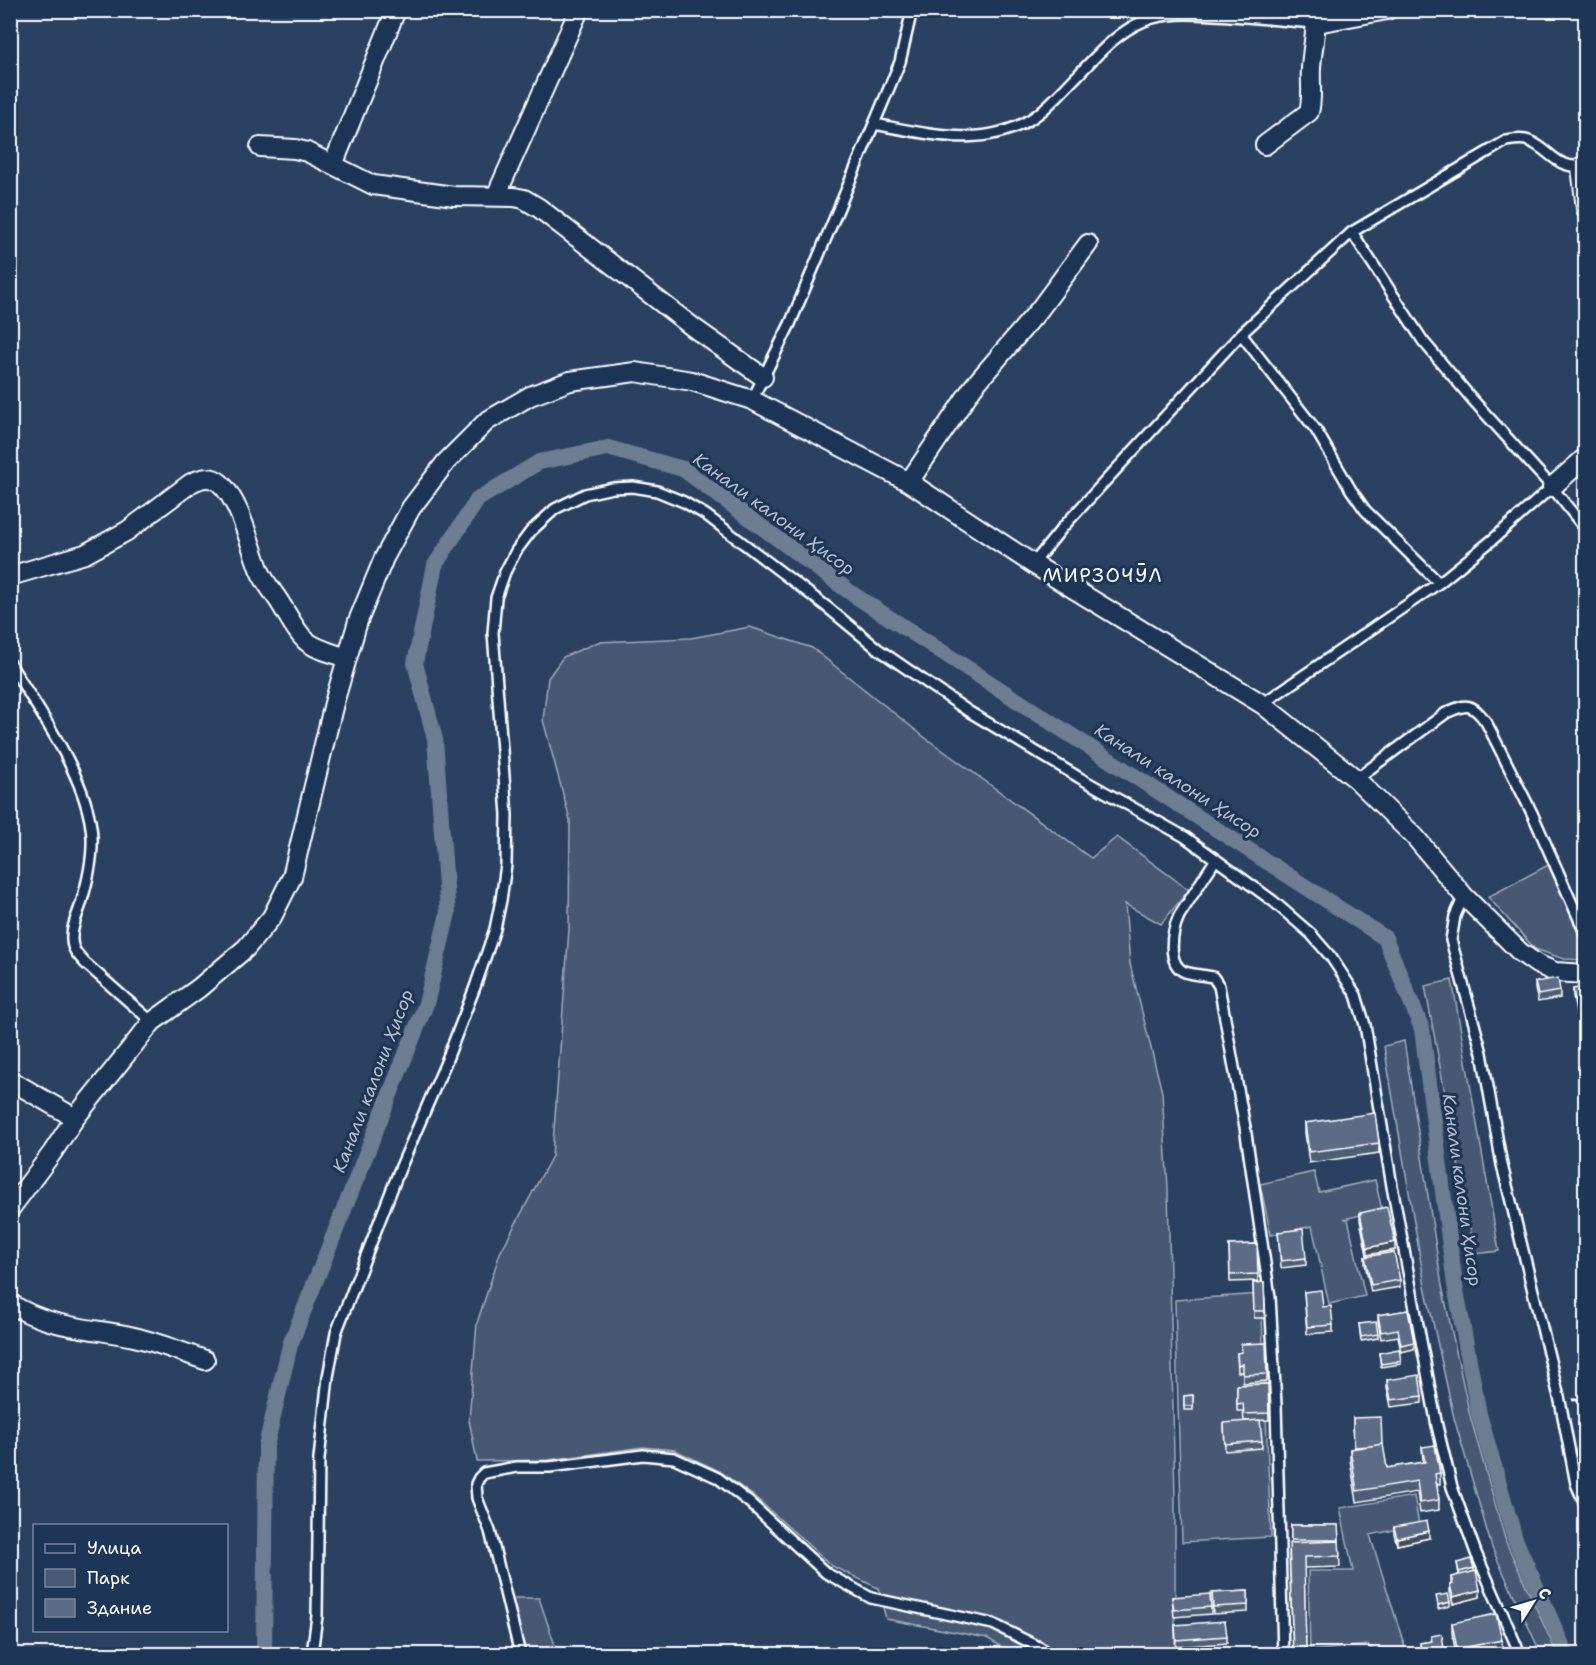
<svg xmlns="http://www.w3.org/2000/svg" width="1596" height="1665" font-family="'Shantell Sans',sans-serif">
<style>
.green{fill:#465975;stroke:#a2acba;stroke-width:1.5}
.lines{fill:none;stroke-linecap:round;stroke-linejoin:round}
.canal{stroke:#6d7d92;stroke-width:16}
.service-casing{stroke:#fff;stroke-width:14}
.minor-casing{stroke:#fff;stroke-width:22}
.path{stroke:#fff;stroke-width:3;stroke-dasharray:6 4.5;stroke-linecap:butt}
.service{stroke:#1d3557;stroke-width:9}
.minor{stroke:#1d3557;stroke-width:18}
.wall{fill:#4e5d73;stroke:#fff;stroke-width:1.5}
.shaded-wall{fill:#404c5e;stroke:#fff;stroke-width:1.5}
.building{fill:#5b6c86;stroke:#fff;stroke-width:1.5}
.labels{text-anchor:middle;stroke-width:6;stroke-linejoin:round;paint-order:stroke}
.water-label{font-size:18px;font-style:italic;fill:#b6bec8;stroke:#1d3557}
.quarter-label{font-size:20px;letter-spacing:1.5px;fill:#fff;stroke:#1d3557}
</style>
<rect width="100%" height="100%" fill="#2a4161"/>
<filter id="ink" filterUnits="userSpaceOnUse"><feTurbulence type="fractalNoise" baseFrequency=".0167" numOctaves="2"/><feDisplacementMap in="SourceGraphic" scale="12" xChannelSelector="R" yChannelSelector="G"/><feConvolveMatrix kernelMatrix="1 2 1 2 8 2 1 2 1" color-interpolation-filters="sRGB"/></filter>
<g filter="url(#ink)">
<path class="green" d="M750,627L812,648L923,736L1091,858L1117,837L1189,890L1161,924L1125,904L1130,964L1162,1092L1168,1188L1175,1500V1654H1013L987,1638L886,1619L878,1588L832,1566L755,1497L719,1471L675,1450L643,1447L549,1460L477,1461L469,1420L477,1323L500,1253L552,1156L569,929L570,820L543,720L548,678L563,657L598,642L691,638Z
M1550,864L1585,949V960L1564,959L1535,949L1488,897Z
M1452,980L1499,1251L1475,1254L1425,986Z
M1404,1041L1442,1286L1470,1416L1506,1542L1557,1654H1541L1492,1548L1454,1418L1425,1286L1384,1046Z
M1314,1172L1319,1192L1375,1180L1382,1210L1344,1219H1348L1365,1296L1329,1304L1312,1226L1271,1235L1260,1184Z
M1261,1294L1271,1537L1182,1542L1175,1300Z
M1414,1496L1419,1525L1370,1535L1407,1654H1375L1368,1645L1310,1651L1308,1571H1353L1340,1508Z
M512,1598H539L558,1654H525Z"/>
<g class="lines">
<path class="canal" d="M264,1654L266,1446L290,1345L426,1004L448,913L435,739L415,663L435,565L478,499L539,462L608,448L683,469L854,595L1385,938L1422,1029L1455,1285L1479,1414L1515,1539L1566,1654"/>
<defs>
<path id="service" d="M874,124C929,134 989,151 1038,114C1052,103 1064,89 1077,76C1097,55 1117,32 1144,21C1171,10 1202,15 1230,16C1259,18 1288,21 1317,23
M1352,232L1423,341L1472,399L1552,487L1586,530
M1241,334L1316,430L1351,490L1365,510L1439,583
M752,400L790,324L900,62L912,10
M1033,564L1063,527L1241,334L1352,232L1506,141C1513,140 1522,138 1529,141C1550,149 1555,169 1583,166
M10,664C40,712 89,780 92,837C93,860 87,883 81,904C77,916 71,928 72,940C72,950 79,956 85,963L152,1022
M1262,704L1439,583L1491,541L1552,487
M1356,779L1446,713C1467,703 1472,703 1486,722L1532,813L1586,935
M1216,859L1179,916C1172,931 1166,964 1185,972C1194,975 1204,975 1213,977L1219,986L1245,1127L1270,1297L1276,1405L1283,1654
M1464,896L1455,916L1451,940L1482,1053L1502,1165L1560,1401L1576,1484L1586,1506
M312,1654L317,1616L319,1459L328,1377L336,1333L399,1171L446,1062L475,987L495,929L501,900L506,865L507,815L493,633L496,598L505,572L516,551L531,531L555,509L585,494L613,488L633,487L657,491L684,502L706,515L827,607L878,649L968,711L1080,778L1185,837L1273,901L1311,934L1331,957L1356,995L1365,1025L1392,1186L1437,1426L1452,1487L1476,1553L1520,1654
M520,1654L490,1531L477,1498L476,1484L479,1478L484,1473L517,1467H550L643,1455L674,1458L718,1478L750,1503L826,1573L871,1598L993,1624L1041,1648L1048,1654"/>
<path id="minor" d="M1317,23L1387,10
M1265,145L1309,112C1313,98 1310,83 1311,68C1312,49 1317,30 1316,10
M260,147L295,149L307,152L373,185L454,196L514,197L524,199L539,208L694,328L763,377
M333,165L396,10
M1581,167L1586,209
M496,196L579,10
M909,482L973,387L1039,310L1088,244
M1552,487L1586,457
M10,576L85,554L127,531L191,483C201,478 211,475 220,483C240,501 250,546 260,571C265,583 275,594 282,606C289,617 295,630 305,640C316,650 333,653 347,658
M10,1080L75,1118
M10,1209L52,1153L75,1118L152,1022L199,988L246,948L272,917L292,877L334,703L358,621L384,558L411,508L446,462L487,421L530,396L570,381L635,372L692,381L752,400L909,482L1033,564L1262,704L1356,779L1415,837L1464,896L1520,952L1537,964L1555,972L1586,974
M10,1303C46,1328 93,1328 134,1337C159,1343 182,1352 205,1360"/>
</defs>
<use href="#service" class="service-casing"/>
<use href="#minor" class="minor-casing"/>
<path class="path" d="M1572,1400L1586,1399"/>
<use href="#service" class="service"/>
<use href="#minor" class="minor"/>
</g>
<path class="wall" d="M1535,982L1560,991V998L1538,1002L1535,989Z
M1586,987V1034L1580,1035L1573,996V989Z
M1305,1123L1379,1143V1153L1309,1163L1305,1133Z
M1360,1213L1395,1250L1367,1255L1360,1220Z
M1278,1232L1306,1258V1265L1281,1268Z
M1257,1244L1258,1281L1230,1282L1229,1245Z
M1365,1257L1400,1280V1287L1371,1292L1365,1264Z
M1264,1282L1265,1318H1254L1253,1283Z
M1304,1292L1323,1307L1333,1325V1332L1307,1334Z
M1408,1310L1414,1342V1349L1401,1352L1398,1336L1381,1339L1378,1322V1315Z
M1359,1324L1378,1334V1338L1361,1341Z
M1266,1343L1267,1381L1243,1383V1372H1238L1237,1353H1241Z
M1379,1353L1401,1361V1364L1381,1367Z
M1387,1380L1422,1396V1403L1391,1407L1387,1387Z
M1268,1384L1269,1420L1244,1421L1243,1411H1237V1385Z
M1193,1395V1410H1184V1396Z
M1353,1418L1382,1444L1387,1468L1423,1462L1422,1447L1440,1473V1484H1437L1439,1500V1510L1420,1513L1417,1492L1357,1502L1350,1460V1449H1354Z
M1224,1423L1262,1441V1448L1225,1451Z
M1291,1525H1338L1340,1567L1304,1568L1306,1654H1293L1289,1553L1291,1543Z
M1394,1527L1429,1538L1397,1545L1394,1534Z
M1457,1563L1474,1572L1480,1597L1453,1604L1450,1592V1585H1451V1577L1459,1575Z
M1248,1591V1612L1213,1614L1212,1593Z
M1172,1597L1211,1607V1614L1174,1617Z
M1452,1623L1502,1650L1482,1654H1456L1452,1633Z
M1175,1625L1227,1636V1643L1176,1647Z
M1432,1641L1444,1649V1653L1433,1654H1421L1420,1643Z"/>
<path class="shaded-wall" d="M1395,1242V1250L1367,1255V1248Z
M1429,1531V1538L1397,1545V1538Z
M1474,1568V1572L1459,1576V1572Z
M1480,1590V1597L1453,1604V1597Z
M1450,1602V1606L1438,1609V1605Z
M1502,1640V1650L1482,1654H1457V1649Z"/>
<path class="building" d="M1558,978L1560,991L1538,995L1535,982Z
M1586,987V1027L1580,1028L1573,989Z
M1375,1113L1379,1143L1309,1152L1305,1123Z
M1387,1207L1395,1242L1367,1248L1360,1213Z
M1303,1229L1306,1258L1281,1261L1278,1232Z
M1257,1244L1258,1274L1230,1275L1229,1245Z
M1394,1252L1400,1280L1371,1285L1365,1257Z
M1264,1282L1265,1311H1254L1253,1283Z
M1321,1290L1323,1307L1331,1306L1333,1325L1307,1327L1304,1292Z
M1408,1310L1414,1342L1401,1345L1398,1329L1381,1332L1378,1315Z
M1376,1322L1378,1334L1361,1337L1359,1324Z
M1266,1343L1267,1374L1243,1375V1364L1238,1365L1237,1353L1242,1352L1241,1344Z
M1399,1349L1401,1361L1381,1364L1379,1353Z
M1419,1375L1422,1396L1391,1400L1387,1380Z
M1268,1384L1269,1413L1244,1414L1243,1403L1237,1404V1385Z
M1193,1395V1406H1184V1396Z
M1381,1417L1382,1444L1371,1446L1354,1447L1353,1418Z
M1260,1420L1262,1441L1225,1444L1224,1423Z
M1383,1444L1387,1468L1425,1462L1422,1447L1435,1445L1440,1473L1435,1474L1439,1500L1420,1503L1417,1481L1357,1491L1350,1449Z
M1427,1521L1429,1531L1397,1538L1394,1527Z
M1291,1525H1338L1339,1540H1291Z
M1339,1541L1340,1556L1304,1557L1306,1651L1293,1652L1289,1543Z
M1471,1559L1474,1568L1459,1572L1457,1563Z
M1476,1571L1480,1590L1453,1597L1450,1585L1453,1584L1451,1577Z
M1248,1591V1605L1213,1607L1212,1593Z
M1210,1594L1211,1607L1174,1610L1172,1597Z
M1448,1594L1450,1602L1438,1605L1436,1596Z
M1496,1614L1502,1640L1457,1649L1452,1623Z
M1225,1621L1227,1636L1176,1640L1175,1625Z
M1442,1634L1444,1649L1421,1653L1420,1643L1432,1641L1431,1636Z"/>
</g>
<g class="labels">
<g class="water-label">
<text transform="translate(774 514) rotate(36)" y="6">Канали калони Ҳисор</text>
<text transform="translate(1178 781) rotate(33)" y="6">Канали калони Ҳисор</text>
<text transform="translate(373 1081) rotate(-69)" y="6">Канали калони Ҳисор</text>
<text transform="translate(1462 1190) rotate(82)" y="6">Канали калони Ҳисор</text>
</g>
<g class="quarter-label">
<text x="1103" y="582">МИРЗОЧӮЛ</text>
</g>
</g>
<rect width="1596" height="1665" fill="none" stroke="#1d3557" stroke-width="36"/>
<rect x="18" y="18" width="1560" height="1629" fill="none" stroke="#fff" stroke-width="2" filter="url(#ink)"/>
<rect x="33" y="1524" width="195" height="108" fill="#1d3557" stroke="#77869a" stroke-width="1.5"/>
<rect x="45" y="1544" width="30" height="9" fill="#1d3557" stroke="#77869a" stroke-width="1.5"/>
<text x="87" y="1554" font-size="18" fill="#ffffff">Улица</text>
<rect x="45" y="1569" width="30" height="18" fill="#465975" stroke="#77869a" stroke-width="1.5"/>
<text x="87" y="1584" font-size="18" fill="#ffffff">Парк</text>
<rect x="45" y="1599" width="30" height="18" fill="#5b6c86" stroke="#77869a" stroke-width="1.5"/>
<text x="87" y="1614" font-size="18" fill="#ffffff">Здание</text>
<g transform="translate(1533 1602) rotate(53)" stroke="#1d3557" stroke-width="4.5" paint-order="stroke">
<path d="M0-4.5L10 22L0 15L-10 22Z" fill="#ffffff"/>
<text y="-9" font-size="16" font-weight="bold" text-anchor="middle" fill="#ffffff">С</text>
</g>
</svg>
